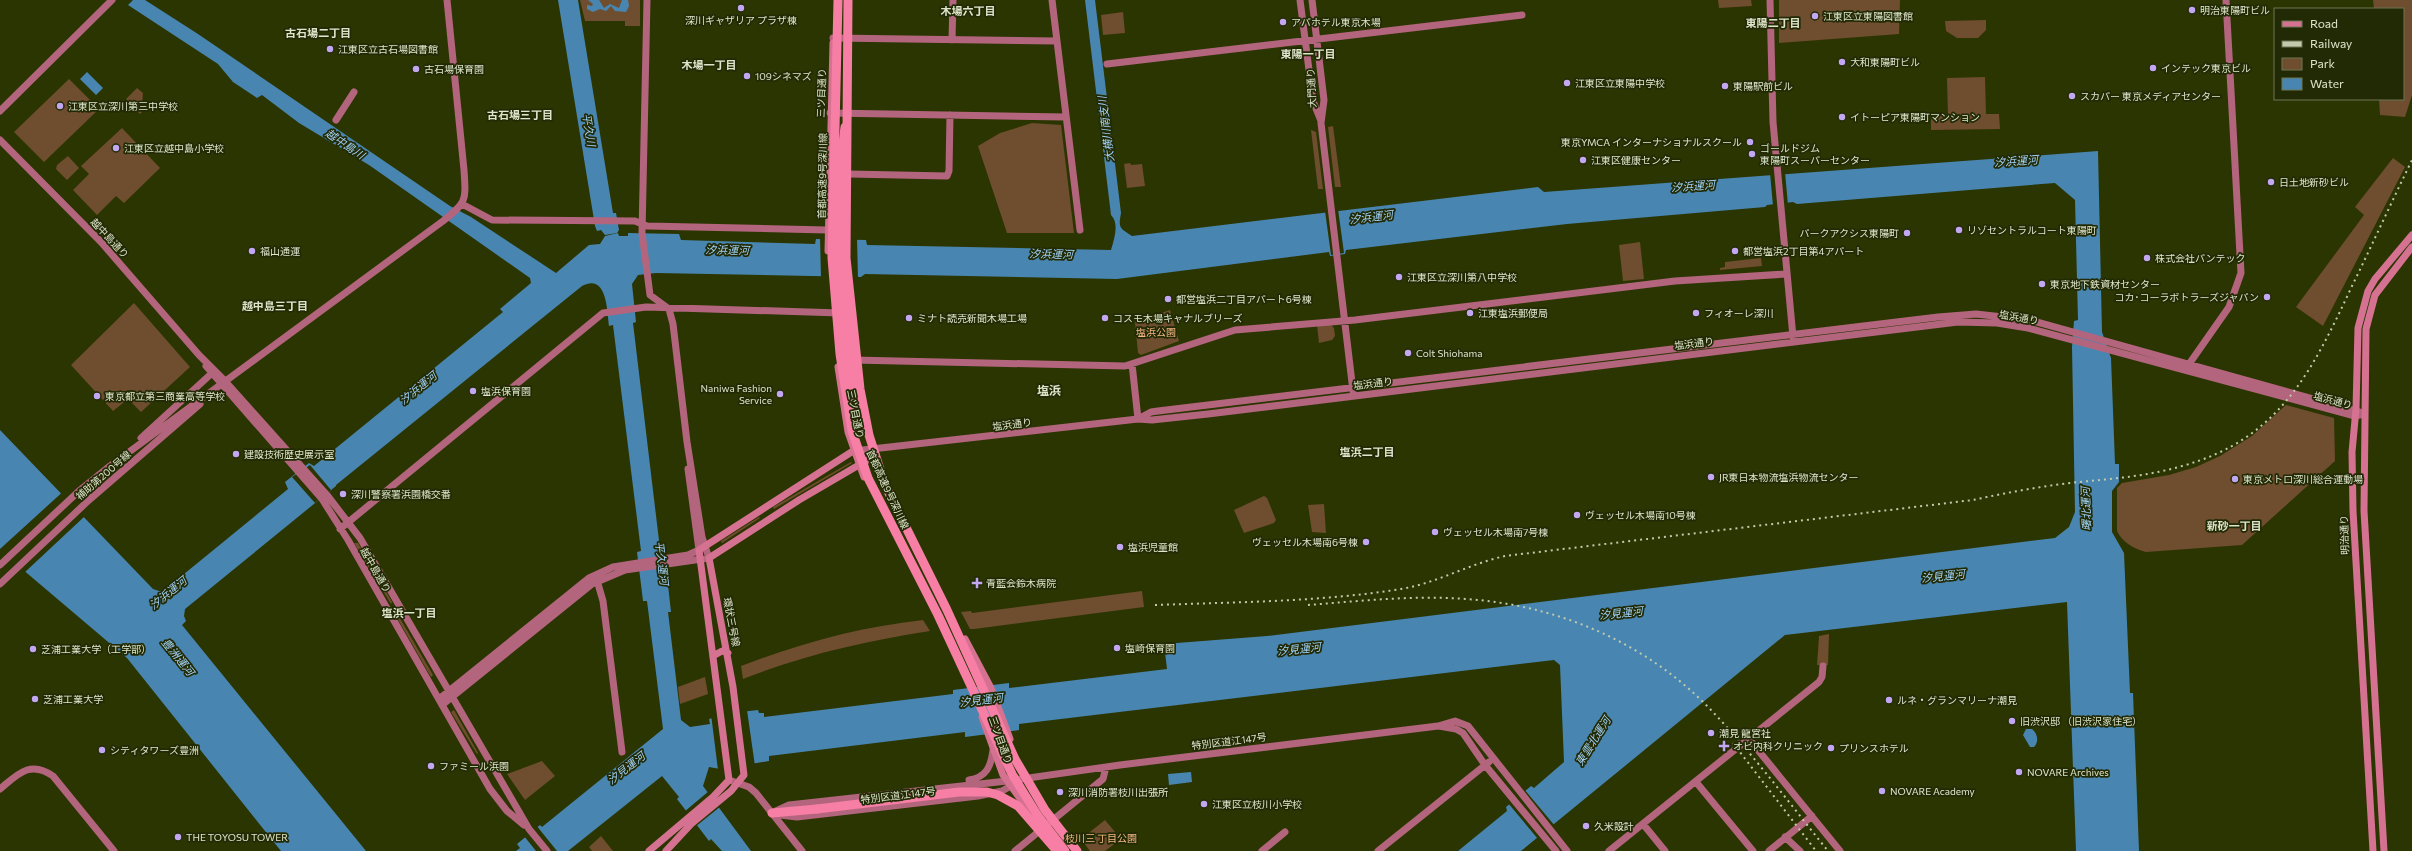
<svg xmlns="http://www.w3.org/2000/svg" width="2412" height="851" font-family="Commissioner,'Noto Sans JP',sans-serif">
<style>
.green{fill:#6f4d2f}
.water{fill:#4886b1;fill-rule:evenodd}
.pier{fill:#2b3502}
.lines{fill:none;stroke-linecap:round;stroke-linejoin:round}
.secondary{stroke:#b3657d;stroke-width:7}
.primary{stroke:#d67291;stroke-width:7}
.highway{stroke:#f77ea4;stroke-width:9}
.rail{stroke:#c1caac;stroke-width:2;stroke-dasharray:2 4;stroke-linecap:butt}
.highway-bridge{stroke:#f77ea4;stroke-width:9}
.poi-dot{fill:#c3a7f2;stroke:#222a05;stroke-width:1.5}
.labels{text-anchor:middle;stroke-width:3.5;stroke-linejoin:round;paint-order:stroke}
.poi-label{font-size:10px;fill:#dde5cb;stroke:#222a05;text-anchor:start}
.street-label{font-size:10px;fill:#dde5cb;stroke:#222a05}
.park-label{font-size:10px;fill:#f5b884;stroke:#222a05}
.neighbourhood-label{font-size:11px;font-weight:bold;fill:#dde5cb;stroke:#222a05}
.water-label{font-size:11px;font-style:italic;fill:#a1d2f7;stroke:#222a05}
.quarter-label{font-size:12px;font-weight:bold;fill:#dde5cb;stroke:#222a05}
</style>
<rect width="100%" height="100%" fill="#2b3502"/>
<path class="green" d="M580,0H640V26H625V21H585Z
M1718,0H1751L1752,6L1719,8Z
M1779,0H1900L1899,34L1779,43Z
M2373,0H2412V95L2405,117L2380,115L2379,99H2403V9H2374Z
M1123,12L1125,33L1103,35L1101,15Z
M1986,20V30L1978,38H1957L1946,31L1945,21Z
M1985,77L1986,114H1999L2000,129L1931,130V116L1948,115L1947,78Z
M69,79L99,109L44,162L14,132Z
M137,88L143,93L142,105L145,109L140,114L126,99Z
M1032,123L1061,125L1074,233H1007L978,146L1000,133Z
M1333,126L1341,187H1335L1328,127Z
M122,128L160,168L124,203L116,196L97,215L73,190L89,174L81,166Z
M1311,130L1316,132L1323,189H1318Z
M68,156L79,168L67,180L56,169L57,165Z
M2393,158L2405,167L2323,326L2296,307L2364,215L2355,207Z
M1130,163L1131,165L1142,164L1145,186L1127,188L1124,164Z
M1640,242L1644,279L1623,281L1619,245Z
M1761,258L1762,266L1720,270V268L1725,267V262Z
M134,303L190,367L141,412L128,399L113,411L71,365Z
M1170,310L1179,341L1141,355L1138,353L1135,322Z
M1330,324L1334,328L1335,336L1332,340L1319,343L1317,325Z
M2286,405L2334,418L2335,461L2242,545L2146,552C2134,549 2122,542 2117,531V488L2122,483L2169,475L2196,467L2220,456L2252,436Z
M851,462L852,463L774,509L773,507Z
M1264,496L1267,498L1276,520L1274,523L1244,533L1234,510Z
M1324,504L1326,533L1312,532L1308,505Z
M759,517L760,518L722,543L721,541Z
M354,543H358L392,602L391,604Z
M1142,591L1144,607L974,629H970L961,612L971,611L972,613Z
M397,614L398,615L433,675L431,677L396,616Z
M923,620L930,631C865,641 804,655 743,679L741,666C801,643 860,627 923,620Z
M1829,634L1828,665H1817L1819,636Z
M705,677L708,694L680,704L678,687Z
M454,710L478,753L477,754L451,712Z
M542,761L555,776L525,800L507,774Z
M1105,820L1121,839L1105,851H1090L1081,839Z
M601,836L613,851H592L589,847Z"/>
<path class="water" d="M133,0H145L198,34L450,206L471,217L556,273L589,245L600,244L605,236L618,233L619,236H628V233L679,234L681,240L815,244L816,239L866,240L867,245L1111,250C1115,237 1119,223 1111,215L1085,0H1095L1121,213C1118,229 1120,228 1132,236L1538,187L1544,192L2098,151L2102,332L2111,358L2115,464H2119V482L2112,491V532L2124,553L2130,693H2133L2139,851H2076L2067,602L1785,635L1521,851H1458L1507,811L1506,807L1531,786L1534,788L1564,762L1560,665L1554,660L1019,724V730L965,737V732L769,756V761L720,769L709,767L703,786L751,851H722L711,839L709,841L677,799L679,797L662,776L568,851H516L520,848L517,844L540,825L542,827L663,729L647,601H643L637,552L641,551L613,325L609,326C607,310 607,273 582,286L336,485V486L185,609L184,616L186,621L182,625L366,851H281L127,658L15,563L0,556V430L153,589L162,592L288,489L285,482L309,463L314,466L503,312L500,309L531,283L530,278L369,165L299,123L262,95L257,98L233,82L218,64L128,5ZM2055,183L2075,200L2078,320L2074,321L2072,347L2075,512L2069,527L2055,538L1267,636L1164,644L1167,669L1009,688V683L953,690V694L764,717V713H759L758,710L713,715V718L709,719L710,724L690,727L681,720L668,612H671L664,549H660L633,323L636,322L632,284L638,275L656,273L861,277L865,274L1117,279L1329,252L1330,256L1345,254L1346,250L1567,224L1765,207L1767,205L1793,202L1797,204Z
M558,0H578L613,213H616L619,230L617,233L605,235L601,230L597,231L595,226Z
M588,0H599L604,8L610,4L619,8L622,0H628L629,6L626,12L615,11L611,6L606,11L600,9L593,12L587,9V5L592,6L593,4Z
M87,72L103,88L96,95L80,79Z
M2026,729H2032C2038,734 2039,742 2034,747H2030L2023,735Z
M1191,772L1192,782L1169,785L1168,774Z"/>
<path class="pier" d="M1785,172L1788,205L1773,206L1770,173Z
M1338,209L1344,253L1331,255L1325,211Z
M820,237L857,238L858,279L821,278Z
M310,465L331,490L315,503L292,477Z
M67,488L78,497L74,504L85,516L24,573L14,565L7,568L0,562V549Z
M747,710L755,766L718,770L711,714Z
M1524,789L1555,826L1538,839L1508,803Z
M709,791L721,806L695,827L684,812Z
M536,825L557,851H536L524,836Z"/>
<g class="lines">
<path class="secondary" d="M1052,0L1080,230
M1300,0L1313,101L1321,121
M1312,0L1324,100L1321,123L1353,391
M1770,0L1773,122L1793,337
M833,38L1057,41
M952,40L953,0
M1107,64L1522,15
M0,111L112,0
M830,113L1066,117
M336,120L354,92
M0,140L101,242L199,355L225,381L327,495L360,538L529,829L547,851
M849,174L947,176L949,171L950,115
M462,204L492,220L635,221L647,226L827,230
M853,360L1125,366L1235,330L1355,320L1675,281L1786,274
M1132,364L1138,419
M206,366L322,499L348,540L490,789L507,811L524,825
M2187,367L2229,307L2241,273L2226,0
M1138,419L1151,412L1158,411L1938,317L1976,314L2030,320L2360,412
M141,438L211,374
M854,451L1138,419L1152,420L1208,414L1958,322L1997,323L2028,328L2355,416L2364,414
M340,529L603,313L646,307L840,313
M0,565L79,491L110,466L443,221C467,202 466,201 464,170L447,0
M596,577L603,601L622,752
M0,584L89,500L200,404
M439,699L589,578L613,567L688,555L699,550L688,469
M442,705L592,584L625,570L709,558L702,537L687,442L673,324L669,309L650,295L642,233L647,0
M1439,726L1456,729L1463,733L1485,765L1556,851
M1749,739L1840,851
M729,780L749,787L756,793L802,851
M969,780C987,777 991,766 993,750
M1696,782L1753,851
M0,789C18,774 30,760 53,776L114,851
M776,811L789,805L1007,781L1120,765L1438,726L1455,721L1468,726L1567,851
M780,815L797,817L978,796L1002,791L1016,783
M1643,824L1665,851
M1785,837L1800,851
M1015,851L1103,779L1106,767
M1262,851L1285,832
M1378,851L1489,762
M1609,851L1819,682L1822,677L1823,666
M1769,851L1812,816"/>
<path class="primary" d="M828,251L833,43
M838,367L848,432L864,477
M965,639L991,688L1010,739
M713,656L722,651L728,653
M982,717L1003,775L1037,822
M649,851L713,797L729,780L699,550L853,451
M666,851L691,824L731,791L744,775L733,687L709,558L799,500L876,455
M2373,851L2353,511L2352,452L2356,409L2358,328L2368,291L2375,279L2412,235
M2384,851L2364,511L2366,329L2375,295L2412,247"/>
<path class="highway" d="M839,177L845,127
M772,813L817,809"/>
<path class="rail" d="M1155,605C1237,602 1320,602 1401,589C1437,583 1469,564 1505,556L1973,500C2005,493 2037,487 2070,483C2107,479 2145,477 2182,466C2281,439 2313,369 2353,284C2373,243 2392,201 2412,160
M1308,605C1360,601 1414,595 1466,599C1558,605 1647,643 1711,710C1753,754 1790,804 1828,851
M1733,743L1816,851"/>
<path class="highway-bridge" d="M838,0L832,258L840,354L852,431L868,478L938,615L1012,774L1038,816L1065,851
M848,0L846,258L860,389L869,435L885,485L947,610L1015,759L1045,810L1077,851
M839,177C839,261 842,344 860,426
M817,809L959,792H987L998,795L1018,806L1057,851"/>
</g>
<g class="poi-dot">
<circle cx="741" cy="8" r="4"/>
<circle cx="2192" cy="10" r="4"/>
<circle cx="1815" cy="16" r="4"/>
<circle cx="1283" cy="22" r="4"/>
<circle cx="330" cy="49" r="4"/>
<circle cx="1842" cy="62" r="4"/>
<circle cx="2153" cy="68" r="4"/>
<circle cx="416" cy="69" r="4"/>
<circle cx="747" cy="76" r="4"/>
<circle cx="1567" cy="83" r="4"/>
<circle cx="1725" cy="86" r="4"/>
<circle cx="2072" cy="96" r="4"/>
<circle cx="60" cy="106" r="4"/>
<circle cx="1842" cy="117" r="4"/>
<circle cx="1750" cy="142" r="4"/>
<circle cx="116" cy="148" r="4"/>
<circle cx="1752" cy="154" r="4"/>
<circle cx="1583" cy="160" r="4"/>
<circle cx="2271" cy="182" r="4"/>
<circle cx="1959" cy="230" r="4"/>
<circle cx="1907" cy="233" r="4"/>
<circle cx="252" cy="251" r="4"/>
<circle cx="1735" cy="251" r="4"/>
<circle cx="2147" cy="258" r="4"/>
<circle cx="1399" cy="277" r="4"/>
<circle cx="2042" cy="284" r="4"/>
<circle cx="2267" cy="297" r="4"/>
<circle cx="1168" cy="299" r="4"/>
<circle cx="1470" cy="313" r="4"/>
<circle cx="1696" cy="313" r="4"/>
<circle cx="909" cy="318" r="4"/>
<circle cx="1105" cy="318" r="4"/>
<circle cx="1408" cy="353" r="4"/>
<circle cx="473" cy="391" r="4"/>
<circle cx="780" cy="394" r="4"/>
<circle cx="97" cy="396" r="4"/>
<circle cx="236" cy="454" r="4"/>
<circle cx="1711" cy="477" r="4"/>
<circle cx="2235" cy="479" r="4"/>
<circle cx="343" cy="494" r="4"/>
<circle cx="1577" cy="515" r="4"/>
<circle cx="1435" cy="532" r="4"/>
<circle cx="1366" cy="542" r="4"/>
<circle cx="1120" cy="547" r="4"/>
<path d="M975 577h4v4h4v4h-4v4h-4v-4h-4v-4h4z"/>
<circle cx="1117" cy="648" r="4"/>
<circle cx="33" cy="649" r="4"/>
<circle cx="35" cy="699" r="4"/>
<circle cx="1889" cy="700" r="4"/>
<circle cx="2012" cy="721" r="4"/>
<circle cx="1711" cy="733" r="4"/>
<path d="M1722 740h4v4h4v4h-4v4h-4v-4h-4v-4h4z"/>
<circle cx="1831" cy="748" r="4"/>
<circle cx="102" cy="750" r="4"/>
<circle cx="431" cy="766" r="4"/>
<circle cx="2019" cy="772" r="4"/>
<circle cx="1882" cy="791" r="4"/>
<circle cx="1060" cy="792" r="4"/>
<circle cx="1204" cy="804" r="4"/>
<circle cx="1586" cy="826" r="4"/>
<circle cx="178" cy="837" r="4"/>
</g>
<g class="labels">
<g class="poi-label">
<text x="2200" y="14">明治東陽町ビル</text>
<text x="1823" y="20">江東区立東陽図書館</text>
<text x="741" y="24" text-anchor="middle">深川ギャザリア プラザ棟</text>
<text x="1291" y="26">アパホテル東京木場</text>
<text x="338" y="53">江東区立古石場図書館</text>
<text x="1850" y="66">大和東陽町ビル</text>
<text x="2161" y="72">インテック東京ビル</text>
<text x="424" y="73">古石場保育園</text>
<text x="755" y="80">109シネマズ</text>
<text x="1575" y="87">江東区立東陽中学校</text>
<text x="1733" y="90">東陽駅前ビル</text>
<text x="2080" y="100">スカパー 東京メディアセンター</text>
<text x="68" y="110">江東区立深川第三中学校</text>
<text x="1850" y="121">イトーピア東陽町マンション</text>
<text x="1742" y="146" text-anchor="end">東京YMCA インターナショナルスクール</text>
<text x="124" y="152">江東区立越中島小学校</text>
<text x="1760" y="152">ゴールドジム<tspan x="1760" dy="12">東陽町スーパーセンター</tspan></text>
<text x="1591" y="164">江東区健康センター</text>
<text x="2279" y="186">日土地新砂ビル</text>
<text x="1967" y="234">リゾセントラルコート東陽町</text>
<text x="1899" y="237" text-anchor="end">パークアクシス東陽町</text>
<text x="260" y="255">福山通運</text>
<text x="1743" y="255">都営塩浜2丁目第4アパート</text>
<text x="2155" y="262">株式会社パンテック</text>
<text x="1407" y="281">江東区立深川第八中学校</text>
<text x="2050" y="288">東京地下鉄資材センター</text>
<text x="2259" y="301" text-anchor="end">コカ･コーラボトラーズジャパン</text>
<text x="1176" y="303">都営塩浜二丁目アパート6号棟</text>
<text x="1478" y="317">江東塩浜郵便局</text>
<text x="1704" y="317">フィオーレ深川</text>
<text x="917" y="322">ミナト読売新聞木場工場</text>
<text x="1113" y="322">コスモ木場キャナルブリーズ</text>
<text x="1416" y="357">Colt Shiohama</text>
<text x="772" y="392" text-anchor="end">Naniwa Fashion<tspan x="772" dy="12">Service</tspan></text>
<text x="481" y="395">塩浜保育園</text>
<text x="105" y="400">東京都立第三商業高等学校</text>
<text x="244" y="458">建設技術歴史展示室</text>
<text x="1719" y="481">JR東日本物流塩浜物流センター</text>
<text x="2243" y="483">東京メトロ深川総合運動場</text>
<text x="351" y="498">深川警察署浜園橋交番</text>
<text x="1585" y="519">ヴェッセル木場南10号棟</text>
<text x="1443" y="536">ヴェッセル木場南7号棟</text>
<text x="1358" y="546" text-anchor="end">ヴェッセル木場南6号棟</text>
<text x="1128" y="551">塩浜児童館</text>
<text x="986" y="587">青藍会鈴木病院</text>
<text x="1125" y="652">塩崎保育園</text>
<text x="41" y="653">芝浦工業大学（工学部）</text>
<text x="43" y="703">芝浦工業大学</text>
<text x="1897" y="704">ルネ・グランマリーナ潮見</text>
<text x="2020" y="725">旧渋沢邸 （旧渋沢家住宅）</text>
<text x="1719" y="737">潮見 龍宮社</text>
<text x="1733" y="750">オビ内科クリニック</text>
<text x="1839" y="752">プリンスホテル</text>
<text x="110" y="754">シティタワーズ豊洲</text>
<text x="439" y="770">ファミール浜園</text>
<text x="2027" y="776">NOVARE Archives</text>
<text x="1890" y="795">NOVARE Academy</text>
<text x="1068" y="796">深川消防署枝川出張所</text>
<text x="1212" y="808">江東区立枝川小学校</text>
<text x="1594" y="830">久米設計</text>
<text x="186" y="841">THE TOYOSU TOWER</text>
</g>
<g class="street-label">
<text transform="translate(1311 88) rotate(-93)" y="4">大門通り</text>
<text transform="translate(821 93) rotate(-88)" y="4">三ツ目通り</text>
<text transform="translate(822 176) rotate(-89)" y="4">首都高速9号深川線</text>
<text transform="translate(110 238) rotate(47)" y="4">越中島通り</text>
<text transform="translate(2019 317) rotate(10)" y="4">塩浜通り</text>
<text transform="translate(1694 343) rotate(-7)" y="4">塩浜通り</text>
<text transform="translate(1373 383) rotate(-7)" y="4">塩浜通り</text>
<text transform="translate(2333 400) rotate(15)" y="4">塩浜通り</text>
<text transform="translate(856 414) rotate(79)" y="4">三ツ目通り</text>
<text transform="translate(1012 424) rotate(-7)" y="4">塩浜通り</text>
<text transform="translate(103 475) rotate(-41)" y="4">補助第200号線</text>
<text transform="translate(888 489) rotate(65)" y="4">首都高速9号深川線</text>
<text transform="translate(2344 535) rotate(-92)" y="4">明治通り</text>
<text transform="translate(376 570) rotate(60)" y="4">越中島通り</text>
<text transform="translate(732 622) rotate(79)" y="4">環状三号線</text>
<text transform="translate(1001 740) rotate(70)" y="4">三ツ目通り</text>
<text transform="translate(1229 741) rotate(-7)" y="4">特別区道江147号</text>
<text transform="translate(898 795) rotate(-7)" y="4">特別区道江147号</text>
</g>
<g class="park-label">
<text x="1156" y="336">塩浜公園</text>
<text x="1101" y="842">枝川三 丁目公園</text>
</g>
<g class="neighbourhood-label">
<text x="968" y="15">木場六丁目</text>
<text x="1773" y="27">東陽二丁目</text>
<text x="318" y="37">古石場二丁目</text>
<text x="1308" y="58">東陽一丁目</text>
<text x="709" y="69">木場一丁目</text>
<text x="520" y="119">古石場三丁目</text>
<text x="275" y="310">越中島三丁目</text>
<text x="1367" y="456">塩浜二丁目</text>
<text x="2234" y="530">新砂一丁目</text>
<text x="409" y="617">塩浜一丁目</text>
</g>
<g class="water-label">
<text transform="translate(1106 129) rotate(-97)" y="4">大横川南支川</text>
<text transform="translate(589 130) rotate(81)" y="4">平久川</text>
<text transform="translate(345 144) rotate(34)" y="4">越中島川</text>
<text transform="translate(2016 161) rotate(-4)" y="4">汐浜運河</text>
<text transform="translate(1693 186) rotate(-4)" y="4">汐浜運河</text>
<text transform="translate(1371 217) rotate(-7)" y="4">汐浜運河</text>
<text transform="translate(727 250) rotate(1)" y="4">汐浜運河</text>
<text transform="translate(1051 254) rotate(1)" y="4">汐浜運河</text>
<text transform="translate(418 388) rotate(-39)" y="4">汐浜運河</text>
<text transform="translate(2086 509) rotate(-92)" y="4">曙北運河</text>
<text transform="translate(662 563) rotate(83)" y="4">平久運河</text>
<text transform="translate(1943 576) rotate(-6)" y="4">汐見運河</text>
<text transform="translate(168 593) rotate(-39)" y="4">汐浜運河</text>
<text transform="translate(1621 613) rotate(-6)" y="4">汐見運河</text>
<text transform="translate(1299 649) rotate(-6)" y="4">汐見運河</text>
<text transform="translate(178 657) rotate(51)" y="4">豊洲運河</text>
<text transform="translate(981 700) rotate(-7)" y="4">汐見運河</text>
<text transform="translate(1593 741) rotate(-58)" y="4">東雲北運河</text>
<text transform="translate(626 768) rotate(-38)" y="4">汐見運河</text>
</g>
<g class="quarter-label">
<text x="1049" y="395">塩浜</text>
</g>
</g>
<rect x="2274" y="8" width="130" height="92" fill="#222a05" stroke="#6d7554"/>
<rect x="2282" y="21" width="20" height="6" fill="#d67291" stroke="#6d7554"/>
<text x="2310" y="28" font-size="12" fill="#dde5cb">Road</text>
<rect x="2282" y="41" width="20" height="6" fill="#c1caac" stroke="#6d7554"/>
<text x="2310" y="48" font-size="12" fill="#dde5cb">Railway</text>
<rect x="2282" y="58" width="20" height="12" fill="#6f4d2f" stroke="#6d7554"/>
<text x="2310" y="68" font-size="12" fill="#dde5cb">Park</text>
<rect x="2282" y="78" width="20" height="12" fill="#4886b1" stroke="#6d7554"/>
<text x="2310" y="88" font-size="12" fill="#dde5cb">Water</text>
</svg>
